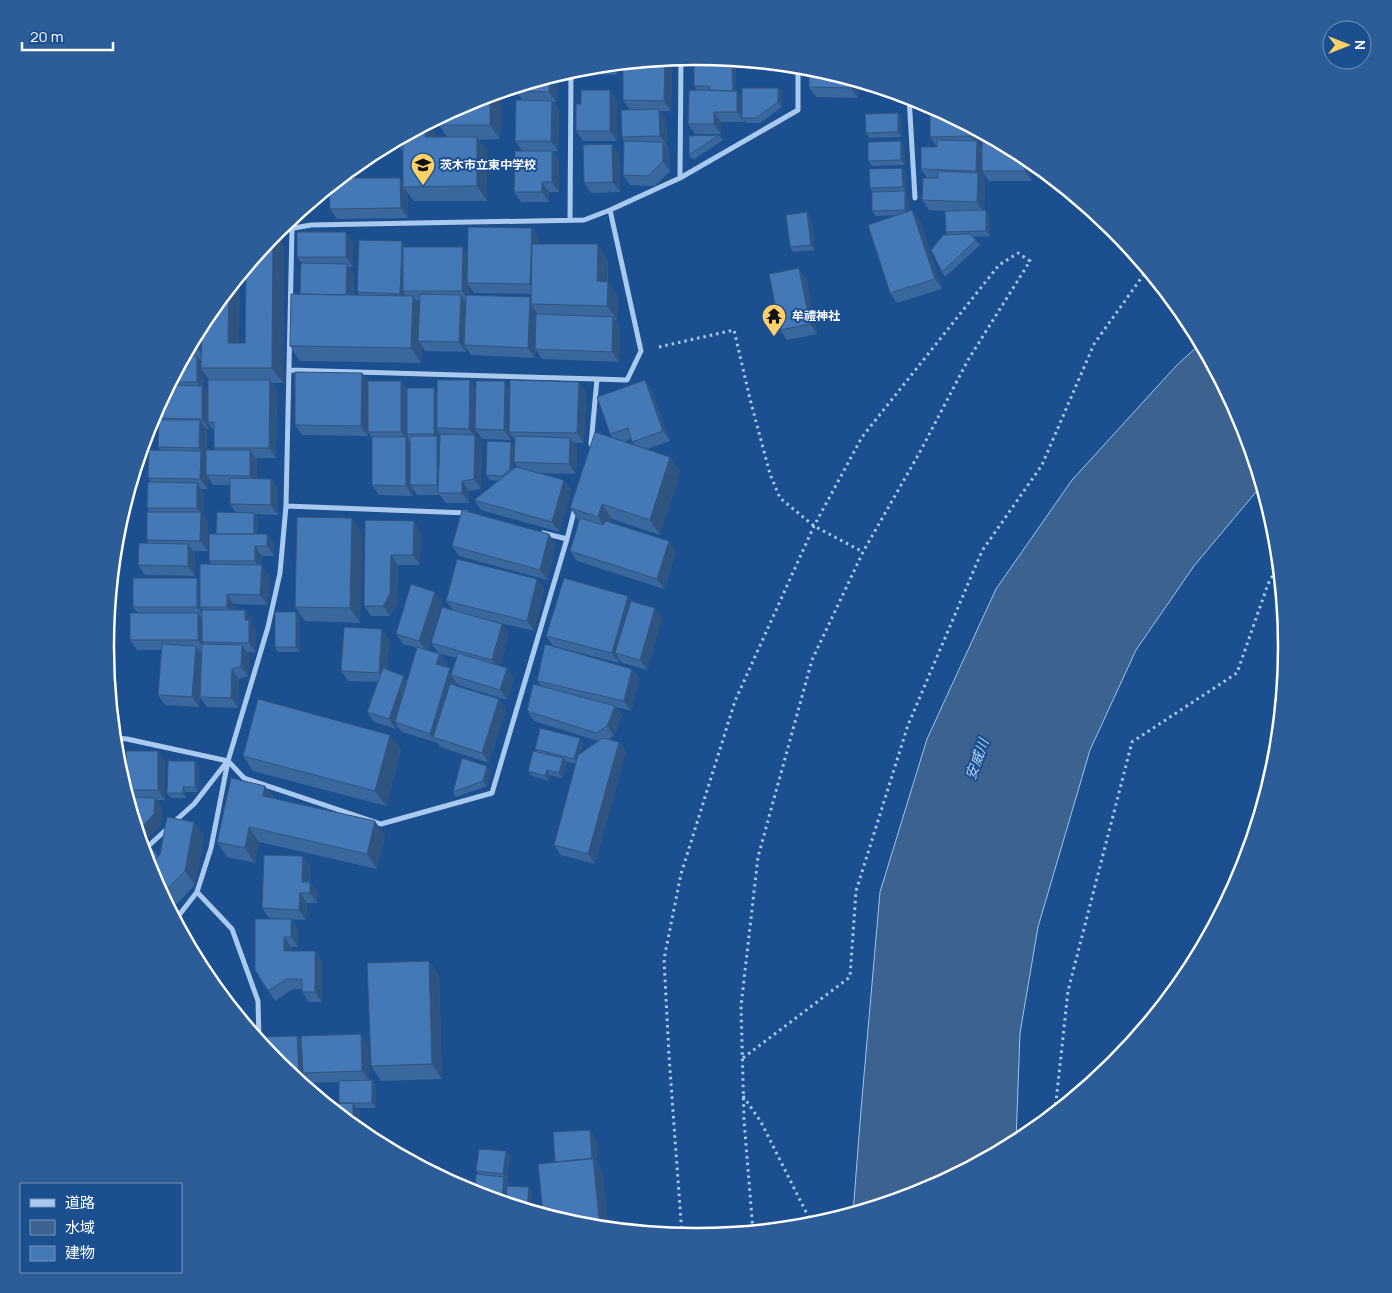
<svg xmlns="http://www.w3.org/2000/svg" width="1392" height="1293" font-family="Manrope,'Noto Sans JP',sans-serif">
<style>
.water{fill:#3c6290;stroke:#9cc4f0}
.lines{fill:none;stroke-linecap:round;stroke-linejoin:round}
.path{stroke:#a9c9ee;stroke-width:3;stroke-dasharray:2.5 4;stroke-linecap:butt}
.street{stroke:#a9c9ee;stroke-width:5}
.wall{fill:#3a679d;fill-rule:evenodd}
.shaded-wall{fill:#305480}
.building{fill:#4478b7;stroke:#305480}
.labels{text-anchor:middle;stroke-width:4;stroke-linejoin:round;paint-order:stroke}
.poi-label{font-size:12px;font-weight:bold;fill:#fff;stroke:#1b4f8f;text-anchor:start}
.water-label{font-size:14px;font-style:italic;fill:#b5d3f5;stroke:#1b4f8f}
.rim{fill:none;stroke:#fff;stroke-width:2.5}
</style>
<rect width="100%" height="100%" fill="#1b4f8f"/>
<path class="water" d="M1200,344L1241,421L1261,486L1194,566L1136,650L1090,750L1038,927L1020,1033L1016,1141L922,1192L853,1213L861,1110L880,892L927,739L996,589L1072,480L1176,366Z"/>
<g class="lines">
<path class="path" d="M659,347L734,330L750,399L770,474L780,498L814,526L863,552
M743,1058L850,977L856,891L908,725L982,551L1042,465L1094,344L1147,270
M743,1096L761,1122L811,1222V1225
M1055,1111L1068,991L1132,742L1237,673L1268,584L1278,566
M682,1235L669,1056L664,959L681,874L735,701L814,526L862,437L999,265L1018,253L1030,261L968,360L921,450L863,552L812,660L758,857L741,1006L744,1120L753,1231"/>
<path class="street" d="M909,97L915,198
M680,178L681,58
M570,220L571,71
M277,231L311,225L584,220L610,210L680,178L798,110V66
M289,370L597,379
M591,444L597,379L627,380L641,351L610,210
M286,506L467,513
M543,533L567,539
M109,612L110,687
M115,738L127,739L228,761L244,778L381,824L492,793L567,539L575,508
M174,822L194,804L226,763
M144,850L168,828
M176,919L197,892
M259,1040L258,1001L232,929L197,892L211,848L228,761L268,627L280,573L286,506L292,228"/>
</g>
<path class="wall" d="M696,56L742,61V67H734L736,69V91L742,99L778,88L782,93V107L760,123H746L744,120V122H721V134H695L688,124L697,90L694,86V64L689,57Z
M672,59L671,111H660L666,119L667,146L670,152V171L655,186L630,185L623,175L624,141L622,137L630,110L623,100Z
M744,61L786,65V67L748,66Z
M618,64L617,75L586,74L582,68Z
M811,68L859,82L858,98L816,97L809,87Z
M557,75L556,102H553L559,111L558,151H553L559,161V192H549V202H521L514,192L522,151L515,141L522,100L516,91V87Z
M501,92L500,139L478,140L487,152V201H414L407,192L408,218L337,219L330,209L403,182V152L396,141L428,124L435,134V137H447L439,125Z
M617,100V141H583L576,131L581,104Z
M935,108L1024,156L1032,181H989L983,173V179L985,183L984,210L989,215L990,236L973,237L980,245L945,277L942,272L948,235L946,232L945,211L929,210L922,200L927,178L921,169L937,147L930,137ZM979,134L982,139V149L979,145Z
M898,113L901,118L902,137L869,138L866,133Z
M719,135L723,140L693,160L689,155Z
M901,141L904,146L905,165L872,166L868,161Z
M619,154L620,192L591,193L584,183Z
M902,168L906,173V192H905L908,196L909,211L920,220L942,289L897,303L890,293L896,215L876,216L872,211L873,192L870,188Z
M811,217L815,250L793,252L790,247Z
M532,228L539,238V244L608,259V282L618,297L617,320H616L620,327L619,362L542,359L536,350L535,358L471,355L466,348V352L425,351L422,346L421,363L300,361L290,346L300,294L302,263L297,257L353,242V267H349L354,274V295H359L357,292L406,247L467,254ZM469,286L474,293L531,294V299L530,297L469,295ZM416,301H420L419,306Z
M275,234L284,246L283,383H272L277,390L276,458H256L257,460V479H271L278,489V515L255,514L258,518L257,534L274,544V556H262V567L269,575L268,605L234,604V610L252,620V624L256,630V653L247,652L249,655L248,676L239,679L238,708L207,707L200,697V692L199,707L165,705L158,695L162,650H137L130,640L138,613L133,607L197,578L200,582L211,564L209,561L216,534L236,513L230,504V485H213L208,478V489H201L204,493V517L208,522V551H193L195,554V576L145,575L138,565L148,543L147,540L150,512L147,508L151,482L148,478L161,451L158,447V428H152L150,424L151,420L200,328L202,330L239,343H245L273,236ZM204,373L209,380L208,393L204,388ZM209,424L214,431V448L215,450H207V430L206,429H209Z
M806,278L817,334L787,340L780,330Z
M362,373L368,381H401L407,390L434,388L437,392L476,389L510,388L579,382L586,392L584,443H573L577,448L576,474L536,473L564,480L571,490L559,532L481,510L474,500L499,481L490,480L486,475L511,442L514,447V469L518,468L514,462L515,440L511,435V440L482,439L476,431V436L482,445L481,489L469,491V503H446L440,495H417L413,489V496L379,495L372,485V438L368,432V431V436L302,435L295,425Z
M645,380L652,390L670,441L647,449L670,457L680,472L660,535L612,519L611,523L676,552L664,589L577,561L570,551L579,521L570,508L613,438L610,434ZM631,439L634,445L624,442Z
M365,520L421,531L420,565H398L397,604L390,616H371L364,606Z
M362,533L360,623L305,621L295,607Z
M556,544L547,580L459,556L452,546Z
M537,579L544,589L534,631L471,616L502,624L509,634L500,666L514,678L507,700L458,685L456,682L455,686L499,699L506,709L489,763L440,747L438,743L402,732L397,726L396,729L374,722L367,712L378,682L348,681L341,671L389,639L387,670L407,681L417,648L403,644L396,634L435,592L442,602L427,650L440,654L447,664L446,667L450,668L452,671L457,658L438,653L431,643L453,610L446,601Z
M628,596L632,602L662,618L647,670L622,663L620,660L619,663L553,646L546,636Z
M296,612L300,617V652H278L275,647Z
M632,669L639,679L631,711L616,707L622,716L614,736L609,739L619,742L626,752L595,864L561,855L554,845L576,764L565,761L567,763L562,778L550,775L549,781L532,776L528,771L536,751L535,749L580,738L583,743L580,753L598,741L534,721L527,711L541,686L537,681Z
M401,749L386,806L253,771L243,756Z
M126,760L165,761V800H156L162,808L161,824L142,845L128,797H132L127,790Z
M199,766L198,792H186V798H171L167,793Z
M491,771L487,786L456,797L453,792Z
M265,786L274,798L385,836L377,869L259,842L255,863L227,857L217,842Z
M194,822L204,837L195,885L171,910L151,872L158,856Z
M303,856L310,866V882L317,892V903H307L306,920L269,918L262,908Z
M291,919L298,929V947H291V951H315L322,961V1002H309L302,992V989H293L275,1001L255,970Z
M429,961L439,976L442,1079L381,1081L371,1066Z
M297,1036L302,1042L368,1044L369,1080L376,1085V1108H356L360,1113V1131L327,1104H339V1082L310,1083L306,1077V1083H302L278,1064Z
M506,1151L510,1157L507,1179H506L508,1182V1186L529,1187L532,1192L506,1203L476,1171Z"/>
<path class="shaded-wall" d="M665,59H672L671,111L664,101Z
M738,60L742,61V67Z
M618,64L617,75L611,65Z
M732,64L736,69V98L733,93Z
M557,75L556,102L549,92L550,77Z
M852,80L859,82L858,98L851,88Z
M778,88L782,93V107L778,102Z
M610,90L617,100V141L610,131Z
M737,91L744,101L742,118L744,122L737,112Z
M501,92L500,139L490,125V95Z
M552,101L559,111L558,151L551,141Z
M659,109L666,119L667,146L660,136Z
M714,112L721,122V134L714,124Z
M898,113L901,118L902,137L898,132Z
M428,124L435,134V152L425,137V125Z
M972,128L978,131H977L979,134V145L984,151L982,171L983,173V179L985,183L984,212L977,202L978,174L976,171V142L972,136Z
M477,137L487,152V201L477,186Z
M901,141L904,146L905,165L901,160Z
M663,142L670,152V171L663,161Z
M612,144L619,154L620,192L613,182Z
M552,151L559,161V192L552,182Z
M1025,157L1032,162V181L1025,171Z
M902,168L906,173V192L903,187Z
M400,178L406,187H403L407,192L408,218L401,208Z
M542,182L549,192V202L542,192Z
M905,191L908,196L909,215L905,210Z
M912,210L920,220L942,289L935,279Z
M986,210L989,215L990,236L986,231Z
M807,212L811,217L815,250L811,245Z
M532,228L539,238L537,294L530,284Z
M346,232L353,242V267L346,257Z
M275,234L284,246L283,383L272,368L273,236Z
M402,241L409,251L403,291L407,297V304L400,294Z
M598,244L608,259L607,293L608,282L618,297L617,320L607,306L597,281Z
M463,247L470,257L467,283L469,286V301L462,291Z
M347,264L354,274L353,306L346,296Z
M799,268L806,278L817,334L810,324Z
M240,277L239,358L228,343L229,290Z
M461,295L468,305L464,345L466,348V352L459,342Z
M413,296L423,311L418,341L422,346L421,363L411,348Z
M530,297L535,304H531L537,313L535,358L528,348Z
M613,317L620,327L619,362L612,352Z
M200,328L206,336L205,359L198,349L199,330Z
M197,356L204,366L201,368L204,373V388L210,396L208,422L209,424V429L202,419V389L197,382Z
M362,373L369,383L368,436L361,426Z
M270,380L277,390L276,458L269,448Z
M470,380L477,390L475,429L476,431V436L482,445L481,489L474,479L475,437L469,429Z
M645,380L652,390L670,441L663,431Z
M401,381L408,391L407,434L408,436V440L413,447L410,485L413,489V496L406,486V439L401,432Z
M505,381L512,391L509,432L511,435V440L504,430Z
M579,382L586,392L584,443L577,433Z
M434,388L441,398L437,428L441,435L443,493L437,485V438L434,434Z
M200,420L207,430L206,458L199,448Z
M570,438L577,448L576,474L569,464Z
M511,442L514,447V474L510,469Z
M250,450L257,460V486L250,476Z
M201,451L208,461L206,475L208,478V489L200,479Z
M670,457L680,472L660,535L650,520Z
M271,479L278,489V515L271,505Z
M564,480L571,490L559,532L552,522Z
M462,481L469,491V503L462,493Z
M197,483L204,493V517L208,522V551L200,541L201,514L197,508Z
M602,504L612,519L608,532L598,517Z
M254,513L258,518L257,544L253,539Z
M352,518L362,533L360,623L350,608Z
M414,521L421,531L420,565L413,555Z
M267,534L274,544V556L267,546Z
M549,534L556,544L547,580L540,570Z
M669,541L676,552L664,589L657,579Z
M188,544L195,554V576L188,566Z
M255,546L262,556V567L269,575L268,605L260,595L261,569L255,561Z
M391,555L398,565L397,604L390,616L383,606Z
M197,578L204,588L200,607L204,612V617L197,607Z
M537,579L544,589L534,631L527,621Z
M435,592L442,602L426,651L419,641Z
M227,594L234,604V617L227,607Z
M628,596L635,606L615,653L620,660L619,663L612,653Z
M655,608L662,618L647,670L640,660Z
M245,610L252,620V624L256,630V653L249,643L245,620Z
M296,612L300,617V652L296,647Z
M198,613L205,623L202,642L205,647V650L198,640Z
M502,624L509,634L499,670L492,660Z
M382,629L389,639L386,683L379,673Z
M242,645L249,655L248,676L241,666Z
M196,646L203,656L199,707L192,697Z
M440,654L447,664L443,674L436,664Z
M450,668L455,676L451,675L456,682L439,739L433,737L437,744L430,734Z
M507,668L514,678L507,700L500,690Z
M232,669L239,679L238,708L231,698Z
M632,669L639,679L631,711L624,701Z
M404,676L411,686L395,722L397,726L396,729L389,719Z
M499,699L506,709L489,763L482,753Z
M615,706L622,716L614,736L607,726Z
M390,735L401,749L386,806L375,791Z
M580,738L583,743L578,764L574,759Z
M619,742L626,752L595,864L588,854Z
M120,751L127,761L126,792L120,770Z
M158,751L165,761V800L158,790Z
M563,758L567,763L562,778L559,773Z
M195,761L199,766L198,792L195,787Z
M487,766L491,771L487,786L483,781Z
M547,770L550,775L549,781L545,776Z
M265,786L276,801L263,796Z
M183,787L186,792V798L183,793Z
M155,798L162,808L161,824L142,845L138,831Z
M375,821L385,836L377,869L367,854Z
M194,822L204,837L195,885L185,871Z
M249,827L259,842L255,863L245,848Z
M303,856L310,866L309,892L302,882Z
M310,882L317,892V903L310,893Z
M300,893L307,903L306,920L299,910Z
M291,919L298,929V947L291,937Z
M284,937L291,947V961L284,951Z
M315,951L322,961V1002L315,992Z
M429,961L439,976L442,1079L432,1064Z
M361,1034L368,1044L369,1081L362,1071Z
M297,1036L304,1046L303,1073L306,1077V1083L299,1073Z
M372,1080L376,1085V1108L372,1103Z
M353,1103L360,1113V1131L353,1125Z
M590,1130L597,1140L598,1166L603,1173L609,1228L600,1227L592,1161Z
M506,1151L510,1157L507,1179L503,1174Z
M439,1166L450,1180V1181L439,1175Z
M504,1177L508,1182L506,1203L502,1201Z
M529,1187L532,1192L531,1210L527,1209Z"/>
<path class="building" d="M665,59L664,101L623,100V63Z
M694,64H732L733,91L710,90V86H694Z
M809,67L852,80L851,88L809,87Z
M550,77L549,92L516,91V87Z
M742,88H778V102L756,118H742Z
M581,90H610V131H576V104H581Z
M689,90L737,91V112H714V124H688Z
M490,95V125H439V118L470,101Z
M516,100L552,101L551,141H515Z
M935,108L972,128V136L930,137V110H935Z
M659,109L660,136L622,137L621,110Z
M898,113V132L866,133L865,114Z
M425,125V137H477V186L403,187V140H398Z
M982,133L1025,157V171H982Z
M719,135L689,155V136Z
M937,140L977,141L976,171L921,169V147H937Z
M624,141L663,142V161L648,176L623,175Z
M901,141V160L868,161V142Z
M612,144L613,182L584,183L583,145Z
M515,151H552V182H542V192H514Z
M902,168L903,187L870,188L869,169Z
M938,171L978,173L977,202L922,200L923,178H938Z
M341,178H400L401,208L330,209L329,188Z
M905,191V210L872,211V192Z
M912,210L935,279L890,293L868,225Z
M986,210V231L946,232L945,211Z
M807,212L811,245L790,247L786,215Z
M468,227L532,228L530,284L467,283Z
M297,232H346V257H297Z
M970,234L976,240L942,272L931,250L943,235Z
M273,236L272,368H201L202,326L205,318L229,290L228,343H245L246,269Z
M359,240L402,241L400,294L357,292Z
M532,244H598L597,281L608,282L607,306L531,304Z
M403,247H463L462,291H403Z
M301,263L347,264L346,295L300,294Z
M799,268L810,324L780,330L769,274Z
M291,294L413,296L411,348L290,346Z
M420,294L461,295L459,342L418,341Z
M466,295L530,297L528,348L464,345Z
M536,314L613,317L612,352L535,349Z
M199,330L198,349H189Z
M185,356H197V382H171Z
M295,372L362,373L361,426L295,425Z
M208,380H270L269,448H214V422H208Z
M437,380H470L469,429L437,428Z
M510,380L579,382L577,433L509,432Z
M645,380L663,431L632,442L628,428L610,434L597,397Z
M368,381H401V432H368Z
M476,381H505L504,430L475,429Z
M170,385L202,386V419L152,418Z
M407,388H434V434H407Z
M159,420H200L199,448L158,447Z
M595,432L670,457L650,520L602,504L598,517L570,508Z
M440,434L475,435L474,479L462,481V493H438Z
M410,436H437V485H410Z
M515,436L570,438L569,464L514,462Z
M372,437H406V486L372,485Z
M487,441L511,442L510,469L502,476L486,475Z
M149,450L201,451L200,479L148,478Z
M206,450H250V476L206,475Z
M516,467L564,480L552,522L474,500Z
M230,478L271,479V505L230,504Z
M148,482L197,483V508H147Z
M462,510L549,534L540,570L452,546Z
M147,512H201L200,541L147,540Z
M217,512L254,513V534H216Z
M297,517L352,518L350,608L295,607Z
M580,518L603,525L606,521L669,541L657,579L570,551Z
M365,520L414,521L413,555H391L390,594L383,606H364Z
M209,534H267V546H255V561H209Z
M139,543L188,544V566L138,565Z
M457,559L537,579L527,621L446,601Z
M200,564L262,565L260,595L227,594V607H200Z
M133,578H197V607H133Z
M564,578L628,596L612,653L546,636Z
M411,584L435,592L419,641L396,634Z
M631,601L655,608L640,660L615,653Z
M442,607L502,624L492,660L431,643Z
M202,610H245V620H249V643L202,642Z
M275,612H296V647H275Z
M130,613H198V640H130Z
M344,627L382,629L379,673L341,671Z
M162,644L196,646L192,697L158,695Z
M202,644L242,645L241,666L232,669L231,698L200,697Z
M545,644L632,669L624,701L537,681Z
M417,647L440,654L436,664L450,668L430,734L395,722Z
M458,653L507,668L500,690L451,675Z
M383,668L404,676L389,719L367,712Z
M450,684L499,699L482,753L433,737Z
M533,684L615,706L607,726L596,733L527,711Z
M258,699L390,735L375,791L243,756Z
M540,728L580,738L574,759L535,749Z
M603,738L619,742L588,854L554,845L578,755Z
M116,751H120V770L117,761Z
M126,751H158V790H127Z
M533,751L563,758L559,773L547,770L545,776L528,771Z
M462,758L487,766L483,781L453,792Z
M168,761H195V787H183V793H167Z
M231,778L265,786L263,796L375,821L367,854L249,827L245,848L217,842Z
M128,797L155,798L154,814L138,831Z
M167,817L194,822L185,871L162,894L151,872L149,866L160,854Z
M149,845L158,856L149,866L144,850Z
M264,855L303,856L302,882H310V893H300L299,910L262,908Z
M255,919H291V937H284V951H315V992H302V979H286L268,991L255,970Z
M429,961L432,1064L371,1066L367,963Z
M361,1034L362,1071L303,1073L301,1036Z
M297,1036L299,1073L290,1074L278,1064L260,1041L259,1037Z
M372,1080V1103H339V1081Z
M353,1103V1125L327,1104Z
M590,1130L592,1159L555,1162L553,1132Z
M479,1149L506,1151L503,1174L476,1171Z
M593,1158L600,1227L581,1225L543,1214L538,1164Z
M422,1166H439V1175Z
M476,1174L504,1177L502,1201L475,1193Z
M507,1186L529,1187L527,1209L506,1203Z"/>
<defs>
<symbol id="school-pin" viewBox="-11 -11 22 30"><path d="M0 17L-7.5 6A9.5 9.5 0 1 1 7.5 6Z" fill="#ffd166" stroke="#1b4f8f"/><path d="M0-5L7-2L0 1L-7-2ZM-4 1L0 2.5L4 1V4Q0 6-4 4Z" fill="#111"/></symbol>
<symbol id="temple-pin" viewBox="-11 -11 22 30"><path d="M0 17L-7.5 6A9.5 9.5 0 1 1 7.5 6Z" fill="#ffd166" stroke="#1b4f8f"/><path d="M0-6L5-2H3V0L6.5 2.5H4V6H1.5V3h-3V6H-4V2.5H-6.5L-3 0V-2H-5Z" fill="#111"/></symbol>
</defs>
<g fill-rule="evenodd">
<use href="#school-pin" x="409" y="151" width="28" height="38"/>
<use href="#temple-pin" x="760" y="302" width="28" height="38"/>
</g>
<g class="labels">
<g class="poi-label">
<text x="440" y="169">茨木市立東中学校</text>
<text x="792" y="320">牟禮神社</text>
</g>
<g class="water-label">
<text transform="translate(977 759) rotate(-70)" y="5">安威川</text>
</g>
</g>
<path d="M0 0H1392V1293H0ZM695 65H697A581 581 0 0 1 1278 646V647A581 581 0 0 1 697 1228H695A581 581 0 0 1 114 647V646A581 581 0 0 1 695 65Z" fill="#2d5d98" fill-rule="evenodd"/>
<path class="rim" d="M695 65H697A581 581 0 0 1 1278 646V647A581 581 0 0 1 697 1228H695A581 581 0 0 1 114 647V646A581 581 0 0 1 695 65Z"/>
<rect x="20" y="1183" width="162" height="90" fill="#1b4f8f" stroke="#7695bc"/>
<rect x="30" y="1199" width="25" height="8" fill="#a9c9ee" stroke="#7695bc"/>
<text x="65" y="1208" font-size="15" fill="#ffffff">道路</text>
<rect x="30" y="1220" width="25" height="15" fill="#3c6290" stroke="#7695bc"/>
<text x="65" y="1233" font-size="15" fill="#ffffff">水域</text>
<rect x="30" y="1246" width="25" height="15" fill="#4478b7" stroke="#7695bc"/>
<text x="65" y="1258" font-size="15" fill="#ffffff">建物</text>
<g transform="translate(1347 45) rotate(90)"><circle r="24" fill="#1b4f8f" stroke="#7695bc"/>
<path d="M0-4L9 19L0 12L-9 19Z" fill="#ffd166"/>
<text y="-8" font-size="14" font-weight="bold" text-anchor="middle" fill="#ffffff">N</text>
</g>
<path d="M22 42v8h91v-8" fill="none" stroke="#ffffff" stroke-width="2.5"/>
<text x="30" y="42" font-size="15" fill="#ffffff" stroke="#1b4f8f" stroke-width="4" paint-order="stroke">20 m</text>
</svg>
